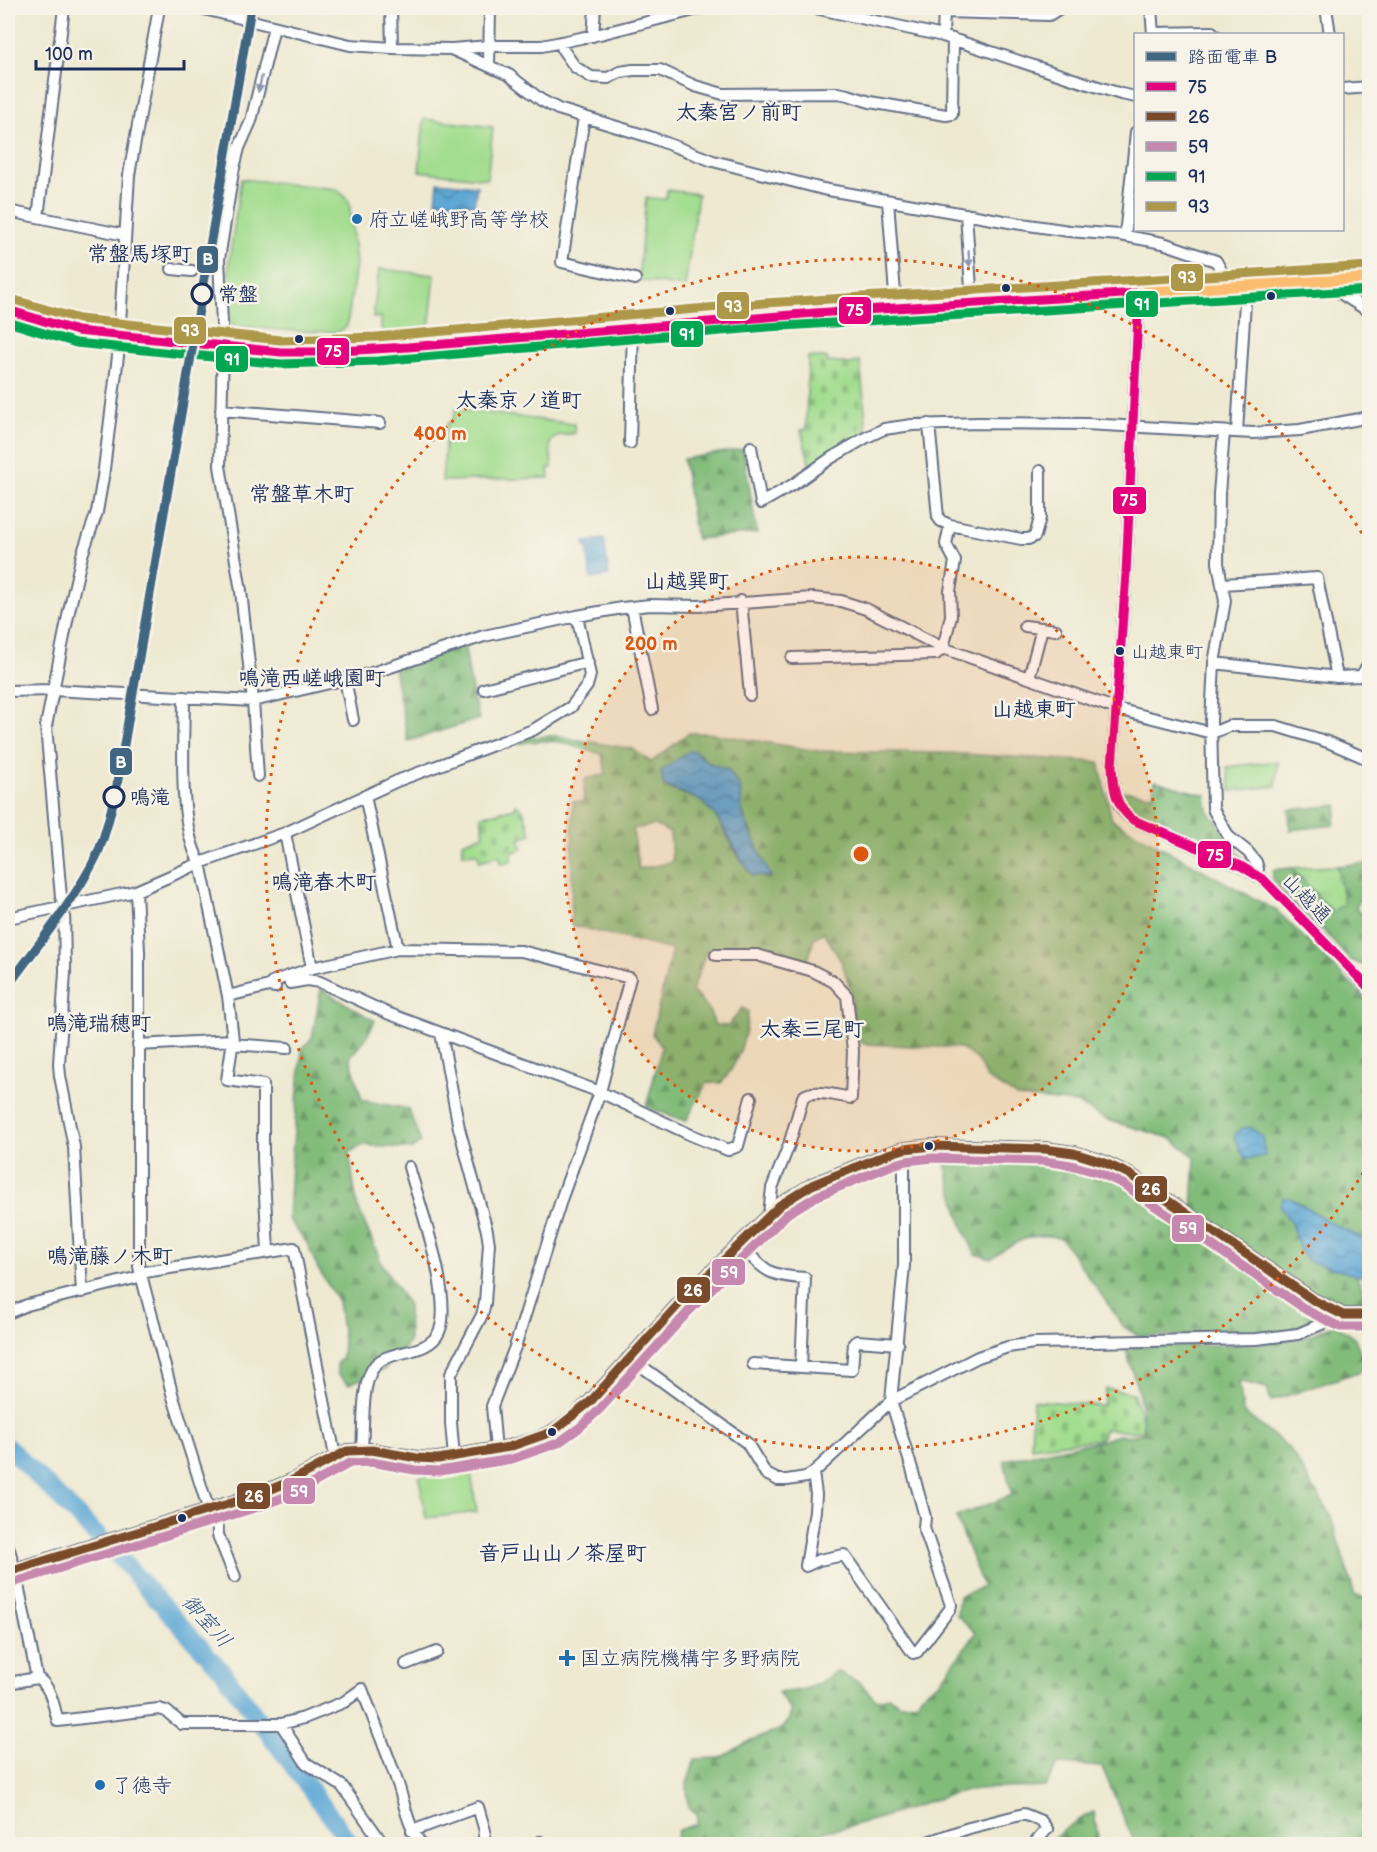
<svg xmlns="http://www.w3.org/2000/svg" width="1377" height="1852" font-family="'Balsamiq Sans','Klee One',sans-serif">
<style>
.grass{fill:url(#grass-tufts);stroke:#5f8676;stroke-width:1.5}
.forest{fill:url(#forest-firs);stroke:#4e766c;stroke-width:1.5;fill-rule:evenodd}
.cemetery{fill:url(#cemetery-stones);stroke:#5f8676;stroke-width:1.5}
.park{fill:#a3dd8f;stroke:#5f8676;stroke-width:1.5}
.water{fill:url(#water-waves);stroke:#3c6c9a;stroke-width:1.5}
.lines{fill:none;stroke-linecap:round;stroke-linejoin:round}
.river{stroke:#5ea8d5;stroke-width:18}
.minor-casing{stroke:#657086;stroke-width:14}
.major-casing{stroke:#657086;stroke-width:16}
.minor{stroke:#fff;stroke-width:10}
.major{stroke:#fcbd6f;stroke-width:14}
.bus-1-casing{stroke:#f7f3e8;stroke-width:14}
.bus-2-casing{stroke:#f7f3e8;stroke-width:14}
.bus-3-casing{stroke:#f7f3e8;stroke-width:14}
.bus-4-casing{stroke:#f7f3e8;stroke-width:14}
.bus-5-casing{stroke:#f7f3e8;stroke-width:14}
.bus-1{stroke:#e5007d;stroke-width:9}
.bus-2{stroke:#7a4b2a;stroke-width:9}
.bus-3{stroke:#c688ae;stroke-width:9}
.bus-4{stroke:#00a651;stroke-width:9}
.bus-5{stroke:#ad9749;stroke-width:9}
.tram-1-casing{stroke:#f7f3e8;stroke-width:14}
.tram-1{stroke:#406681;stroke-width:9}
.oneway{fill:#8d97ae}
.ring{fill:none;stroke:#de5710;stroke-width:3;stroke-dasharray:3 6}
.poi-dot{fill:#1f6fb2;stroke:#f7f3e8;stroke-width:2}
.bus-dot{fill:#1b2f5e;stroke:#f7f3e8;stroke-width:2}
.stop-dot{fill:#f7f3e8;stroke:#1b2f5e;stroke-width:3}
.labels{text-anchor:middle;stroke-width:5;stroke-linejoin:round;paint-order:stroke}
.bus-label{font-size:18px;fill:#1b2f5e;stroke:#f7f3e8;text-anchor:start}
.poi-label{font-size:20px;fill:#1b2f5e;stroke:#f7f3e8;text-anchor:start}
.stop-label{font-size:20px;font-weight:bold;fill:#1b2f5e;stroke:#f7f3e8;text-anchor:start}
.street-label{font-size:20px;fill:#1b2f5e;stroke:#f7f3e8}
.neighbourhood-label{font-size:21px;font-weight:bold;fill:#1b2f5e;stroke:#f7f3e8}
.water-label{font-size:21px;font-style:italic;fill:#2f5382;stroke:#f7f3e8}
.centre{fill:#de5710;stroke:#f7f3e8;stroke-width:3}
.ring-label{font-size:18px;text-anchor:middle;font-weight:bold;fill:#de5710;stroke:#f7f3e8;stroke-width:5;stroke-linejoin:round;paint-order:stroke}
.line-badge{stroke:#f7f3e8;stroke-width:2}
.badge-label{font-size:16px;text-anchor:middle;font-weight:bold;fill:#fff}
</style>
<defs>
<pattern id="grass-tufts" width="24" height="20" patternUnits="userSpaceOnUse" patternTransform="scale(1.5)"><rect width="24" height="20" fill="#a3dd8f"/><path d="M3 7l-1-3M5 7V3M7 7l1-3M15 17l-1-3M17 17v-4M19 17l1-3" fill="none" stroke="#8cbe7e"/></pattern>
<pattern id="forest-firs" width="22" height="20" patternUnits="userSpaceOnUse" patternTransform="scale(1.5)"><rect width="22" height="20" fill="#82bc7a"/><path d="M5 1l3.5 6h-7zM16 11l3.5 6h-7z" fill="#6a9967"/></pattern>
<pattern id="cemetery-stones" width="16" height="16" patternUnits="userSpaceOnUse" patternTransform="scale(1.5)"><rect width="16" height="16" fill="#a3dd8f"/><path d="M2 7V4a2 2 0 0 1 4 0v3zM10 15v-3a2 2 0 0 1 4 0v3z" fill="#8cbe7e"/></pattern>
<pattern id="water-waves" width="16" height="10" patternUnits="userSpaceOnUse" patternTransform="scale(1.5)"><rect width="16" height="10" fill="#5ea8d5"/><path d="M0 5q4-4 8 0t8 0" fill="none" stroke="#4d89b0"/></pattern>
</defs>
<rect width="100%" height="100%" fill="#f7f3e8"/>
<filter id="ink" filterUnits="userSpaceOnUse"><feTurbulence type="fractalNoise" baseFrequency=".0167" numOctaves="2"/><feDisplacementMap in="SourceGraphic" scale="12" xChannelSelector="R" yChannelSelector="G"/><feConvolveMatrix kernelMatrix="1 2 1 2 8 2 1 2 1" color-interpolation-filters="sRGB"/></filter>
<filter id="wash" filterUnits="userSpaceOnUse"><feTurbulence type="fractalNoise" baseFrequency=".008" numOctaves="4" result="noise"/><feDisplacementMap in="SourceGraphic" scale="24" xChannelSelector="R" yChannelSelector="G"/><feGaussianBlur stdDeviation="1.35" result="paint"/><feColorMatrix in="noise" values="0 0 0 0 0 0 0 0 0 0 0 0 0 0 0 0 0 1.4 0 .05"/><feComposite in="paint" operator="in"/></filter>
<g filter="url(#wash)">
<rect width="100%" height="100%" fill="#eee9d0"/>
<path class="grass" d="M1337,866L1345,904L1333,913L1291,868Z"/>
<path class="forest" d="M743,449L757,533L696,539L683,459Z
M464,644L473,697L479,719L408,741L394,669Z
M689,733H709L818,751L947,753L1099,762L1112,820L1277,911L1369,1002V1241L1334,1225L1291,1198L1280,1207L1291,1222L1300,1250L1309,1261L1356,1275L1365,1294L1362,1308L1325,1302L1192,1209L1195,1157L1170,1138L1107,1120L1077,1103L1017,1097L987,1078L977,1060L961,1048L864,1044L855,1036L851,992L842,963L824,932L814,938L807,965L750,951L707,950L692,991L708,1008L715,1025L728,1026L742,1008L748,1011C747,1036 738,1065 721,1083H707L686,1121L646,1107L662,1047L652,1034L672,950L571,925L573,801L583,802L585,779L606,774L602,754C589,751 576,747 564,743C548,739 530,742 514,744L530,737L555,736L633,749L651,762ZM695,751C705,762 712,766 727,769L740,787L742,811L749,830L771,877L741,861L715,815L698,799L670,789L663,784ZM655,825L670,833L672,862L639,869L633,829Z
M1155,781L1206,795L1208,810L1242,858L1127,808L1121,791L1153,795Z
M1338,805L1334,825L1290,830L1289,810Z
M1369,863V897L1359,900L1356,908L1369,923V968L1348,959L1317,923L1273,880V870L1291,868L1333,912L1344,904L1337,866Z
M321,989L375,1021L366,1038L350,1057L362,1100L408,1109L421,1142L412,1149L364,1145L349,1152L357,1205L382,1264L408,1305L409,1342L384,1370L348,1384L337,1373V1363L342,1358L343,1338L338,1301L318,1269L307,1243L288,1219L291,1165L302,1049L312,1038Z
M949,1151L1042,1156L1083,1163L1125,1184L1327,1316L1297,1329L1256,1335L1138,1336L1124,1327L1062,1239C1035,1229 1011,1243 991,1259L975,1254L962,1225L945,1164V1154Z
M1335,1324L1355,1339L1367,1369L1271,1401L1267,1388L1239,1381L1243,1412L1289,1448L1330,1514L1355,1596L1369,1598V1844H1135L1102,1767L1058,1764L1045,1787C1024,1788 1002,1787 981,1789C947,1793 913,1808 880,1818C814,1837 744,1846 675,1842L678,1830L697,1824V1813L688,1808L687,1784L695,1759L720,1758L744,1744L781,1729L789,1719L791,1711L778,1692C804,1692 816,1687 836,1671L859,1682L876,1700L889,1697L900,1704L916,1702L925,1691L939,1683L976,1633L957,1615L959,1596L983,1587L956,1517L1012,1495L1004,1460L1104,1440L1118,1435L1132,1436L1143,1432C1144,1404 1134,1377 1126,1350L1136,1347L1258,1344L1300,1339Z
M1094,1812L1099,1844H1045C1062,1833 1075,1819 1094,1812Z"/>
<path class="cemetery" d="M808,357L827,358L828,362L851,364L860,361L867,432L810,465L801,430L806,429Z
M516,804L523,810L531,834L519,840L523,848L512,853V860L502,864L499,855L480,861L477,853L463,854L462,842L484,835L481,816L515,808Z
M1106,1389L1133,1393L1143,1421L1142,1430L1132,1432L1105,1429L1101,1439L1031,1447L1033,1400L1103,1406Z"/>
<path class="park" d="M424,119L493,127L487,179L419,171Z
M241,179L337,189L349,201L356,264L347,326L339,332L295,331L235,326L228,321L229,261Z
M667,190L698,194L685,287L638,280L646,198L666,199Z
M379,269L435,275L429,329L381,333V317L373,318Z
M456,409L574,424L575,433L556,436L550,443L552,468H548L549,478L442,481L447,424L453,419Z
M1278,761L1276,786L1231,791L1227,767Z
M470,1468L477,1512L426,1518L419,1477Z"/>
<path class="water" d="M438,182L477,186L474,205L436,201Z
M604,539L609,576L591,579L587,547H585L584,542Z
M689,751H695C705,762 712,766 727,769L740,787L742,811L749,830L771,877L752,875C734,852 722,813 697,799C686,793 673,791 663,784L661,771Z
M1250,1127L1262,1137L1265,1156L1246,1159L1241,1152L1234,1136L1240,1129Z
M1283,1198H1291L1334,1225L1369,1241V1279L1309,1261L1300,1250L1291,1222L1280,1207Z"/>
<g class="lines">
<path class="river" d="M8,1447L117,1555L223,1672L351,1844"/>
</g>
</g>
<g filter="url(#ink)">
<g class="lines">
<defs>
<path id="minor" d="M200,8L350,45L392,48L451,49L509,75L541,100L558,109L650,137L713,161L823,189L1015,223L1069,231L1120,235L1163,243L1216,261L1222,272L1223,287
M391,8L392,48
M815,8L943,36L1079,81L1121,94L1136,97
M1151,8L1153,34
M1326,8L1330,34
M944,12L1049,15L1060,8
M1153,33L1212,32L1214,34
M593,36L595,8
M943,36L944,8
M561,42L563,50L575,67L591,77L608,78L620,72L633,70H660L695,86L723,94L838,93L848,95L870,102L946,115L952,114L953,39
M452,49L489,46H542L600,34L702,8
M489,66L490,8
M1342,89L1370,87
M584,117L562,262L635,279
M888,201L896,308
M8,211L125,235
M966,214L972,303
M38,217L64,8
M1125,236L1136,132
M172,269L192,271
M1341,280L1340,293L1370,312
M1139,293L1126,574L1112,766C1113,788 1114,807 1133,820L1241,866L1264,880L1287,902L1370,990
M221,410L380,423
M929,424L938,517L941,521L950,525L1021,539H1028L1035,536L1040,518V471
M1224,432L1219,494L1218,563L1225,601L1214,663L1211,721L1213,809L1229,837L1248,852L1256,862L1258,869L1255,874
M1237,432L1246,286
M630,443L633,327
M751,447L761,503L794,484L831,458L867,437L884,429L912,425L979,423L1086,424L1253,433L1300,430L1370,417
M1223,584L1317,578L1337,677
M741,601L750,695
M632,607L652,709
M1025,626L1056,630
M792,658L936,654L943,648L951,616L950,591L955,561L946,544L950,525
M1214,663L1337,677L1361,676L1370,662
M1029,678L1042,628
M345,679L353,720
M484,689L588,662
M8,691L53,690L253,701L372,673L484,636L577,616L622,608L650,605L699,606L812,598L841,601L866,609L943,648L1117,709L1212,733L1229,726H1276L1328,742L1370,760
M184,697C184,743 177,823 200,863L228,996L233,1040L227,1080L263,1085V1159L268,1251
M258,776L253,701L241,591L220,466L223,346L219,259L233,172L239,148L251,121L274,27
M365,796L398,949
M285,833L312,968
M136,891L139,951V1267L173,1397L209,1511
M8,918L136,891L200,863L285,833L397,781L533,730L571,707L587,686L590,675L577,616
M716,955H757L813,971L834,982L847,996L853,1051L851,1098C838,1096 813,1088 803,1097L789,1145L772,1188L769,1214
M290,983L307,980L320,982L387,1013L600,1092L691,1135L728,1150L738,1146L751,1098
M269,986L274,981L312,968L398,949L521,951L630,978L600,1092L562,1197L515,1347L492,1406L496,1450
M228,996L269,986L275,987
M441,1033L459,1128L487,1231L489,1244L485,1303L482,1315L451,1374V1423L454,1457
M232,1044L287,1048
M138,1045L233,1040
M739,1244C765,1270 766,1276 805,1278L801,1367
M82,1292L74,1147L60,1076L59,1064L65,972L64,905L61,897L46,726L69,611L82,555L97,512L103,477L118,356L129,175L159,8
M8,1313L27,1305L135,1278L145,1272L294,1248L335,1456
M627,1359L644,1368L747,1443L766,1474L778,1480H787L806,1477L813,1473L891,1401L978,1357L1008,1347L1034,1343L1257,1339L1298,1334L1343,1315
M753,1364L852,1370L854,1343L857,1341L898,1344
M362,1449C364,1426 361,1387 373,1368C385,1348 428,1357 439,1332C454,1301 419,1202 409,1167
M813,1473L816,1494L815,1511L806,1566L819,1560L844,1555L913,1653L917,1652L950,1609L951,1605L924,1528L925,1517L912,1469L891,1401L904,1265V1149
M217,1508L218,1535L235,1577
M8,1546L15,1570L37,1678C51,1685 54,1708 58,1721L159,1709L166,1711L182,1724H281L304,1718L344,1702L362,1689C374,1721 387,1752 398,1784C405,1806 408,1826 421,1844
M406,1664L437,1652
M8,1683L37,1678
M281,1724L306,1763L342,1786L383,1844
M412,1831L478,1807L485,1831L483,1844
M536,1844L540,1842L542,1844
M922,1844L969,1828L1024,1814L1041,1821L1047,1829L1034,1844"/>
<path id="major" d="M8,310L77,331L281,352L377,349L766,315L1370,278
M8,1572L257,1495L291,1481L347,1451L372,1450L417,1458L438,1459L509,1447L533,1440L552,1432L572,1418L590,1402L679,1304L780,1205L812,1185L888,1154L904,1149L933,1146L1045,1149L1074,1153L1103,1162L1129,1174L1313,1300L1343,1315H1370"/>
</defs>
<use href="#minor" class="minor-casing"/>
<use href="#major" class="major-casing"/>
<use href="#minor" class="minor"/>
<use href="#major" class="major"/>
<defs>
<path id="bus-1" d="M1139,293L1126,574L1112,766C1113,788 1115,806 1133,820L1241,866L1264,880L1370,989
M8,310L77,331L281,352H323L408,347L815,313L1139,293"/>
<path id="bus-2" d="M8,1572L257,1495L291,1481L347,1451L372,1450L417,1458L438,1459L509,1447L552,1432L590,1402L679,1304L780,1205L812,1185L888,1154L904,1149L933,1146L1045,1149L1074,1153L1103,1162L1129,1174L1313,1300L1343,1315H1370"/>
<path id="bus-3" d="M12,1583L261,1506L297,1492L350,1463L371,1462L415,1470L439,1471L512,1459L558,1443L579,1428L599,1410L688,1312L787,1214L817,1196L892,1165L906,1161L933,1158L1044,1161L1071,1165L1099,1173L1123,1184L1308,1311L1340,1327H1370"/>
<path id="bus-4" d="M8,322L76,343L281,364L378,361L767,327L1370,290"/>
<path id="bus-5" d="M11,299L79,319L281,340L376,337L765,303L1369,266"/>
</defs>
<use href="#bus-1" class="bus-1-casing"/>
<use href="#bus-2" class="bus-2-casing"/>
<use href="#bus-3" class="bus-3-casing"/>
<use href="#bus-4" class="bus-4-casing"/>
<use href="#bus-5" class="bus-5-casing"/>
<use href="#bus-1" class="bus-1"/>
<use href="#bus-2" class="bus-2"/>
<use href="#bus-3" class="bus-3"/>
<use href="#bus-4" class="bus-4"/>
<use href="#bus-5" class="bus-5"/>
<defs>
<path id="tram-1" d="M8,986C38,944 73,903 96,857C106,836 110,813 116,791L251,8"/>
</defs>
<use href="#tram-1" class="tram-1-casing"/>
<use href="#tram-1" class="tram-1"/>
</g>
<defs><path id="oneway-solid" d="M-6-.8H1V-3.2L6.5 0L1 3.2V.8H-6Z" transform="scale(1.5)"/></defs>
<g class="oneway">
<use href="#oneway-solid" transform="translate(260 84) rotate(103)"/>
<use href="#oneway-solid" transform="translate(969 258) rotate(86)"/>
</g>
</g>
<circle cx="861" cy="854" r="297" fill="#de5710" fill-opacity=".12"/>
<g class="ring">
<circle cx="861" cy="854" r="297"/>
<path d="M1368 1165A595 595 0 1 1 1368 543"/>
</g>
<g class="poi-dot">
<circle cx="357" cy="219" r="6"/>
<path d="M564 1649h6v6h6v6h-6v6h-6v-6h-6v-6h6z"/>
<circle cx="100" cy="1785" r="6"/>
</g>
<g class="bus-dot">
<circle cx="1006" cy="288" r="5"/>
<circle cx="1271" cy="296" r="5"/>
<circle cx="670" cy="311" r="5"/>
<circle cx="299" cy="339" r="5"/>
<circle cx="1120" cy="651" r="5"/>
<circle cx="929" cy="1146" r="5"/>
<circle cx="552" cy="1432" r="5"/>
<circle cx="182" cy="1518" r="5"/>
</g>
<g class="stop-dot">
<circle cx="202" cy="294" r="10"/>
<circle cx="114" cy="797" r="10"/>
</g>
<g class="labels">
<g class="bus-label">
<text x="1131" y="658">山越東町</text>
</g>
<g class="poi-label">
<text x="369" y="226">府立嵯峨野高等学校</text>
<text x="580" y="1665">国立病院機構宇多野病院</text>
<text x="112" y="1792">了徳寺</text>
</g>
<g class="stop-label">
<text x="218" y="301">常盤</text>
<text x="130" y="804">鳴滝</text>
</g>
<g class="street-label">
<text transform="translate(1307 898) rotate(46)" y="7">山越通</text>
</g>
<g class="neighbourhood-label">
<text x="739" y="119">太秦宮ノ前町</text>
<text x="140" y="261">常盤馬塚町</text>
<text x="519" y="407">太秦京ノ道町</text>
<text x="302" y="501">常盤草木町</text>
<text x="687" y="588">山越巽町</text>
<text x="312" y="685">鳴滝西嵯峨園町</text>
<text x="1034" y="716">山越東町</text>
<text x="324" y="889">鳴滝春木町</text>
<text x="99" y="1030">鳴滝瑞穂町</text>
<text x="812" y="1036">太秦三尾町</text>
<text x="110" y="1263">鳴滝藤ノ木町</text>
<text x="563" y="1560">音戸山山ノ茶屋町</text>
</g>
<g class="water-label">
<text transform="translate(207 1621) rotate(48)" y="7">御室川</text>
</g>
</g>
<circle cx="861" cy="854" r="9" class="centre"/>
<g class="ring-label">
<text x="440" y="440">400 m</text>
<text x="651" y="650">200 m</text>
</g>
<g class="line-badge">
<rect x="196" y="245" width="23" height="29" rx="6" fill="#406681"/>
<rect x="1170" y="263" width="34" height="29" rx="6" fill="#ad9749"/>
<rect x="1125" y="290" width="34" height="28" rx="6" fill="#00a651"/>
<rect x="716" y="291" width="34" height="29" rx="6" fill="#ad9749"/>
<rect x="838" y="296" width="34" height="29" rx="6" fill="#e5007d"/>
<rect x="173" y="316" width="34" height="29" rx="6" fill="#ad9749"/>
<rect x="670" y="320" width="34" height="28" rx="6" fill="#00a651"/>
<rect x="316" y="337" width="34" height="29" rx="6" fill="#e5007d"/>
<rect x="215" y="345" width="34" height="28" rx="6" fill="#00a651"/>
<rect x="1112" y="486" width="35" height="29" rx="6" fill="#e5007d"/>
<rect x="109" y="747" width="24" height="29" rx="6" fill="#406681"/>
<rect x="1197" y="840" width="35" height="29" rx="6" fill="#e5007d"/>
<rect x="1134" y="1175" width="34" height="28" rx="6" fill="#7a4b2a"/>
<rect x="1171" y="1214" width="34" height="29" rx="6" fill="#c688ae"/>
<rect x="711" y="1258" width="35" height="28" rx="6" fill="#c688ae"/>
<rect x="676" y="1276" width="35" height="28" rx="6" fill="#7a4b2a"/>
<rect x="282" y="1477" width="34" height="28" rx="6" fill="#c688ae"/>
<rect x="236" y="1482" width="35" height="28" rx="6" fill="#7a4b2a"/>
</g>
<g class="badge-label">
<text x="208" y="265">B</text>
<text x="1187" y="283">93</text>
<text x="1142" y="310">91</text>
<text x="733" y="312">93</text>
<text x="855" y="316">75</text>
<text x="190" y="336">93</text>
<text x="687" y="340">91</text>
<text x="333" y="357">75</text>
<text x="232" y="365">91</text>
<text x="1129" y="506">75</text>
<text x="121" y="768">B</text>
<text x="1215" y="861">75</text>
<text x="1151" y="1195">26</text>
<text x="1188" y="1234">59</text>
<text x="729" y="1278">59</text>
<text x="693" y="1296">26</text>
<text x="299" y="1497">59</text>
<text x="254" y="1502">26</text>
</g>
<rect width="1377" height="1852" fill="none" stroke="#f7f3e8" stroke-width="30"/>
<rect x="1134" y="33" width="210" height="198" fill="#f7f3e8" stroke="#9fa5b1" stroke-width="1.5"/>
<rect x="1146" y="52" width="30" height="9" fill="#406681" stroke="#9fa5b1" stroke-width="1.5"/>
<text x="1188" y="63" font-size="18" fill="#1b2f5e">路面電車 B</text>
<rect x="1146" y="82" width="30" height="9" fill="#e5007d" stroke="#9fa5b1" stroke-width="1.5"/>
<text x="1188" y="93" font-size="18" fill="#1b2f5e">75</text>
<rect x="1146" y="112" width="30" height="9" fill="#7a4b2a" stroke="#9fa5b1" stroke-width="1.5"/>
<text x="1188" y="123" font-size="18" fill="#1b2f5e">26</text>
<rect x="1146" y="142" width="30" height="9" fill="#c688ae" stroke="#9fa5b1" stroke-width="1.5"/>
<text x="1188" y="153" font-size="18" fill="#1b2f5e">59</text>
<rect x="1146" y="172" width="30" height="9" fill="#00a651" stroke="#9fa5b1" stroke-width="1.5"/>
<text x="1188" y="183" font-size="18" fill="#1b2f5e">91</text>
<rect x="1146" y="202" width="30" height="9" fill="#ad9749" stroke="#9fa5b1" stroke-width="1.5"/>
<text x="1188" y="213" font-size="18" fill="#1b2f5e">93</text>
<path d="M36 60v9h148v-9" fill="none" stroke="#1b2f5e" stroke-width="3"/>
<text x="45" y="60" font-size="18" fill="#1b2f5e" stroke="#f7f3e8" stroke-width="4.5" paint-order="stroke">100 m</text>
</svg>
